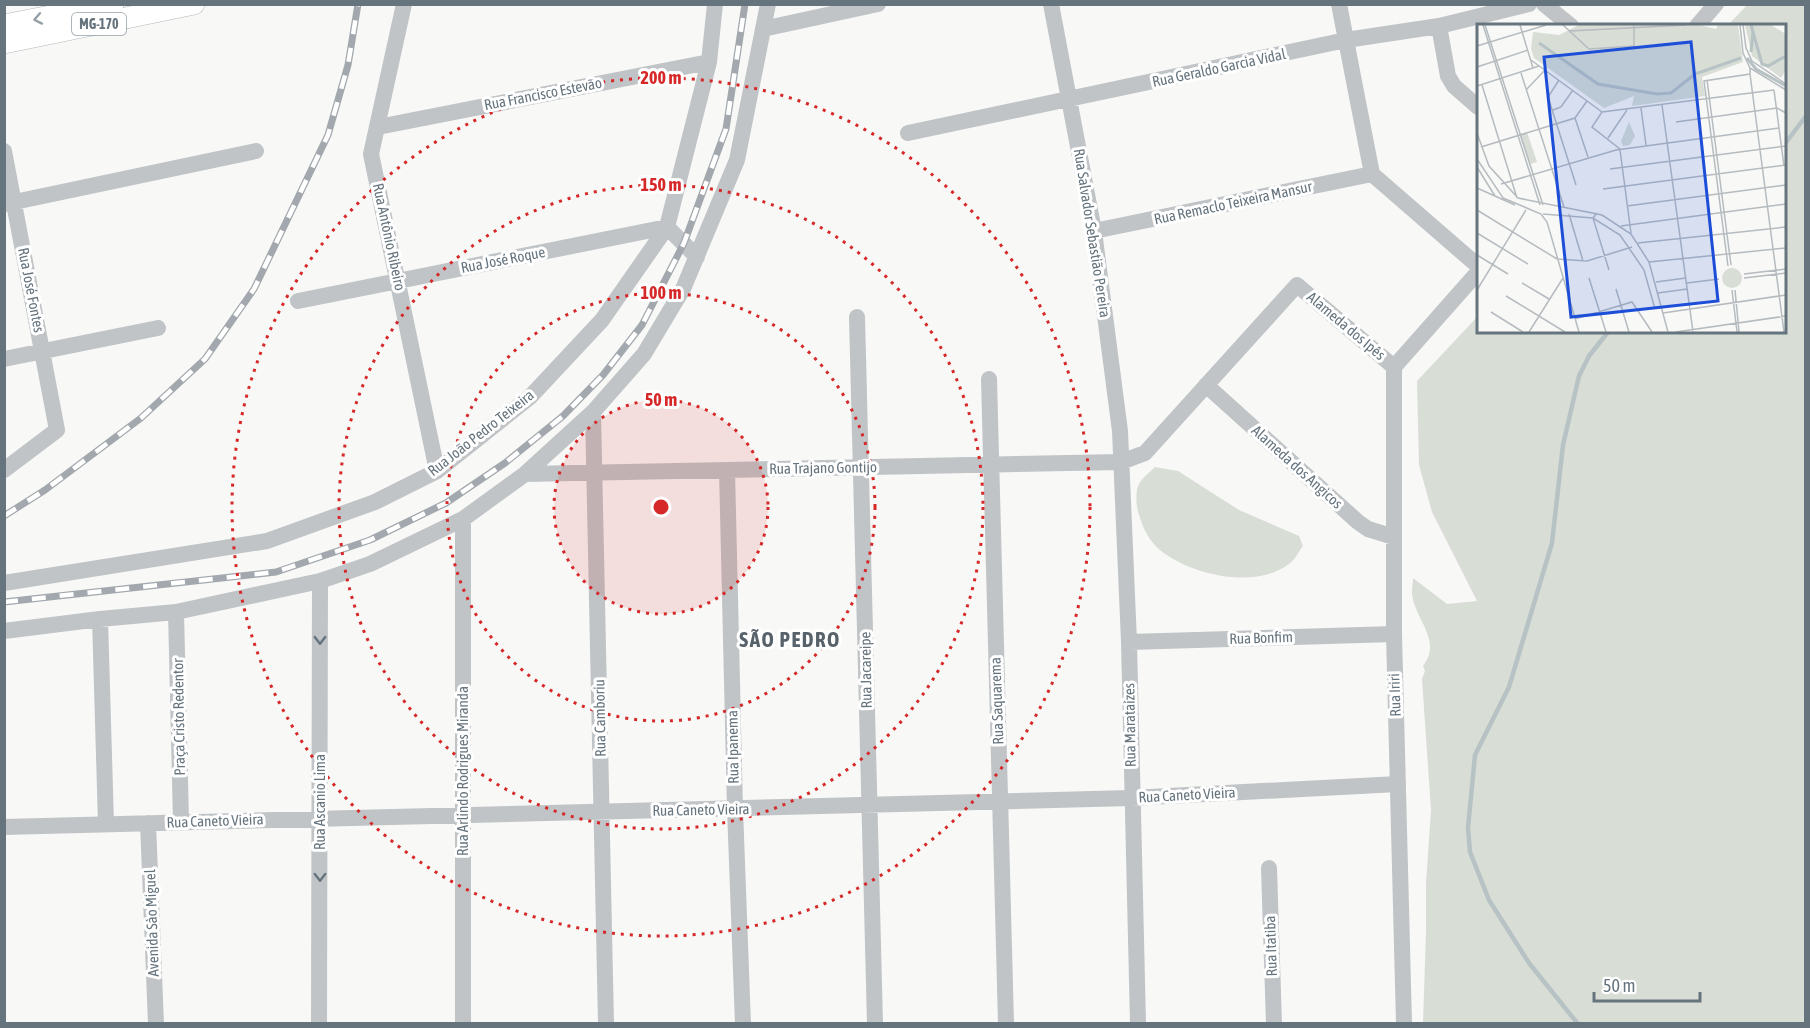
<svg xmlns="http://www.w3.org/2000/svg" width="1810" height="1028" font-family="'Asap Condensed',sans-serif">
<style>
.green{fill:#d8ddd6}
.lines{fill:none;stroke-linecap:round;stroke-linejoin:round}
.stream{stroke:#b7c2c5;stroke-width:4.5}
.major-casing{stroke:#b4b8bb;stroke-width:22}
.minor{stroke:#c0c4c7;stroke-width:16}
.major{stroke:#fff;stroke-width:21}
.rail-casing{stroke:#a2a8ad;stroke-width:7}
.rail{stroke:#fff;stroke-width:4.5;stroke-dasharray:14;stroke-linecap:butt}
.oneway{stroke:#949ea5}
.oneway2{stroke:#66747e}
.ring{fill:none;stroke:#d62828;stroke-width:3;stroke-dasharray:3 6}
.labels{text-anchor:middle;stroke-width:6;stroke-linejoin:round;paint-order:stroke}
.shield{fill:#fff;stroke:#949ea5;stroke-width:1.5}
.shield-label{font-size:14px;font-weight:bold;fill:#66747e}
.street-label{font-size:15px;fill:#66747e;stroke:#fff}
.district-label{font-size:21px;font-weight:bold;letter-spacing:1.5px;fill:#58626a;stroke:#fff}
.inset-river{fill:none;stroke:#b7c2c5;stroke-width:3}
.inset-road{fill:none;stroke:#b5bbbf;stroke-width:1.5}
.view{fill:#1d4ed8;fill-opacity:0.15;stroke:#1d4ed8;stroke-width:3}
.inset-edge{fill:none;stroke:#66747e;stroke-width:3}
.centre{fill:#d62828;stroke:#fff;stroke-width:3}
.ring-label{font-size:18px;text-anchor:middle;font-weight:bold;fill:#d62828;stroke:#fff;stroke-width:6;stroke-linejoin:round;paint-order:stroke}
</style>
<rect width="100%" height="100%" fill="#f8f8f6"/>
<path class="green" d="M1747,5H1805V1023H1423L1426,933V884L1431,810L1422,679L1425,671L1423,666C1443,640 1414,619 1412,593C1412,588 1413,582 1413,578L1447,604L1477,601L1432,512L1419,465L1417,381L1478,316V332H1784V26L1728,25Z
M1155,467L1178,471L1239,510L1299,536L1303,546C1299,551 1295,560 1289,564C1255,590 1191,575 1160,550C1149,541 1143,528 1139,515C1136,507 1135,491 1139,484C1142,478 1150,472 1155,467Z"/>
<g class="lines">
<path class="stream" d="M1784,145L1806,116
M1578,1024L1529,963L1489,900L1470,852L1468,828L1475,755L1509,687L1552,543L1563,445L1579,376L1589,356L1608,332"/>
<defs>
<path id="major" d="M4,25L113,4
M4,43L194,4"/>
</defs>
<use href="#major" class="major-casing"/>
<path class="minor" d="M404,4L371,154L437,471
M1051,4L1094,231L1120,431L1129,642L1138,1024
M1339,4L1372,174L1478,266
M1544,4L1571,26
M1439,26L1448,76L1454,86L1478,107
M1697,26L1716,4
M763,29L878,4
M378,127L709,62
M908,133L1346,40L1439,26L1529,4
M4,151L57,430L4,470
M5,204L256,151
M1094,231L1372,174
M298,301L667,227L697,257
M857,317L875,1024
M4,359L158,328
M1394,367V634L1404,1024
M1394,367L1478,272
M989,379L1006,1024
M1206,385L1358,522L1368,529L1394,537
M593,412L606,1024
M727,470L735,809L743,1024
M525,474L1121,462L1145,453L1297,285L1394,367
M4,583L267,541L375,502L437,471L530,397L602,320L667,227L709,62L715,4
M176,612L181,822
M100,619L106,824
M4,631L100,619L176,612L320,581L370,564L463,519L525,474L593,412L644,354L683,289L737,160L768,4
M1129,642L1394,634
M148,823L156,1024
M4,827L1131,798L1398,784
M1269,868L1274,1024
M319,1024L320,581
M463,1024V519"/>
<use href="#major" class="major"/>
<defs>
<path id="rail" d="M4,516L45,490L141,418L205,359L254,289L328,135L348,65L358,4
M4,602L276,572L370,540L446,503L505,463L563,416L603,375L642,325L684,243L726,129L745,4"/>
</defs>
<use href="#rail" class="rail-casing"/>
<use href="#rail" class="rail"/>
</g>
<defs><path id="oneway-chevron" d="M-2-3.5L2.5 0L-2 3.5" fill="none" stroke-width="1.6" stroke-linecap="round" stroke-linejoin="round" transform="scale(1.5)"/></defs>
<use class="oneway" href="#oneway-chevron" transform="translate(38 19) rotate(169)"/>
<g class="oneway2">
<use href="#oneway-chevron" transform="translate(320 640) rotate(90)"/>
<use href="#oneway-chevron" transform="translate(320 877) rotate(90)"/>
</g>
<circle cx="661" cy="507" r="107" fill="#d62828" fill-opacity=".12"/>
<g class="ring">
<circle cx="661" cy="507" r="107"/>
<circle cx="661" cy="507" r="214"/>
<circle cx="661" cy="507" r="322"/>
<circle cx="661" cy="507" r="429"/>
</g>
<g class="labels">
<rect class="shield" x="72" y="13" width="54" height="22" rx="4.5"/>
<g class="shield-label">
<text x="99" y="29">MG-170</text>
</g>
<g class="street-label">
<text transform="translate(1219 68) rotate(-12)" y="5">Rua Geraldo Garcia Vidal</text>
<text transform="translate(543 94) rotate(-11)" y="5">Rua Francisco Estevão</text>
<text transform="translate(1233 203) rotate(-12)" y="5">Rua Remaclo Teixeira Mansur</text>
<text transform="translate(1092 233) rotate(81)" y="5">Rua Salvador Sebastião Pereira</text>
<text transform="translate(389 237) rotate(78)" y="5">Rua Antônio Ribeiro</text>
<text transform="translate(503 260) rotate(-11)" y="5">Rua José Roque</text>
<text transform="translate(31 290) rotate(79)" y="5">Rua José Fontes</text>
<text transform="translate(1346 326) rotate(40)" y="5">Alameda dos Ipês</text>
<text transform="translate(481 433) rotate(-38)" y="5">Rua João Pedro Teixeira</text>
<text transform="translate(1297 467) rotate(42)" y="5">Alameda dos Angicos</text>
<text transform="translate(823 468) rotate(-1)" y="5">Rua Trajano Gontijo</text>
<text transform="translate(1261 638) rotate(-2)" y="5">Rua Bonfim</text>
<text transform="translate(866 670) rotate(-91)" y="5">Rua Jacareipe</text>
<text transform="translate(1395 695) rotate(-92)" y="5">Rua Iriri</text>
<text transform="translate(997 701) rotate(-92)" y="5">Rua Saquarema</text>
<text transform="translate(179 717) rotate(-91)" y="5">Praça Cristo Redentor</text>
<text transform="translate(600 718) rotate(-91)" y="5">Rua Camboriu</text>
<text transform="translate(1130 725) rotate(-91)" y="5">Rua Marataízes</text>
<text transform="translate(733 747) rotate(-91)" y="5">Rua Ipanema</text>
<text transform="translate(463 771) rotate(-90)" y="5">Rua Arlindo Rodrigues Miranda</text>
<text transform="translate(1187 795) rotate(-3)" y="5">Rua Caneto Vieira</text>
<text transform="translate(320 802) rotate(-90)" y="5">Rua Ascanio Lima</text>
<text transform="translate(701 810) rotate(-1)" y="5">Rua Caneto Vieira</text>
<text transform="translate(215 821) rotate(-2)" y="5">Rua Caneto Vieira</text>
<text transform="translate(152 923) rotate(-92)" y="5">Avenida Sào Miguel</text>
<text transform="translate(1271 946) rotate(-92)" y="5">Rua Itatiba</text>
</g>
<g class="district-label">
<text x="790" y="647">SÃO PEDRO</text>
</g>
</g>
<g transform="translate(1477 24)">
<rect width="309" height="309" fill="#f8f8f6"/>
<path d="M102,1H222L239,5L241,1H261L266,38L225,53L228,72L155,82L157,72L127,84L57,34L54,25L56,8L82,11ZM268,1H294L309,10V46L304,54L275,32ZM152,98L158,112L153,121L146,122L144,117ZM50,108L60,138L53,140L43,111ZM245 254a10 10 0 1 1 20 0a10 10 0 1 1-20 0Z" fill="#d8ddd6"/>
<path class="inset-river" d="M274,1L285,40L291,42L309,32M62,19L121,60L180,70L194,69L218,50L264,34M274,28L276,8M270,34L279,45L309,62"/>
<path class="inset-road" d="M6,1L63,181M8,1L66,181M43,1L56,44M86,1L112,25L157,22V2M263,1L266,29L273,44L309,66M266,1L269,24L275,37L309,60M92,7L209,1M0,22L69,1M54,36L125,88M0,43L51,26M44,49L87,183M273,50L307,308M82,56L71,73L99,161M230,56L254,241M5,61L40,174M0,62L62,42M49,66L68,46M297,66L307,142M185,81L216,308M164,84L169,121M76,86L84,83L96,66M125,88L297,66M125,88L115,103L143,125M98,94L111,133M199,98L300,84L309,89M0,109L12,142L41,174L125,191L154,210L172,238L191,308M131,114L150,86M4,123L98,94L110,77M143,126L154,209M0,135L26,174L64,190L70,198L102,308M0,143L18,172M133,145L309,122M24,160L139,126L302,104M0,164L38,181M126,165L309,141M150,182L309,161M0,186L80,235L110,237L155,223M120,189L116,194L132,246M66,190L116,194L143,211L167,246L178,285M92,190L106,237M144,202L309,180M0,209L51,240M161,219L309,203M0,231L31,250M172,238L309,224M251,242L227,57L273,50V44M267,250L309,245M112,254L129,308M267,254L309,249M179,258L209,254M45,259L72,275M210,259L242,255M139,265L152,308M0,266L49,186M255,266L260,308M258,266L262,308M181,269L210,265M29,272L88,308M14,288L46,308M186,289L309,271M98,295L155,278L175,308M52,308L86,254M199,308L309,292"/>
<path class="view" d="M214,18L241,277L94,293L67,33Z"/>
<rect width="309" height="309" class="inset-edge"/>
</g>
<circle cx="661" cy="507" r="9" class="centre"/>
<g class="ring-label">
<text x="661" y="84">200 m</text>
<text x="661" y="191">150 m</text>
<text x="661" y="299">100 m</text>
<text x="661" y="406">50 m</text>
</g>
<rect width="1810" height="1028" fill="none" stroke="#66747e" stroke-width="12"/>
<path d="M1594 992v9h106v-9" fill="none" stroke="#66747e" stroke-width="3"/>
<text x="1603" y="992" font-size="18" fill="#66747e" stroke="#ffffff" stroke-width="4.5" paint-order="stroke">50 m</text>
</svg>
